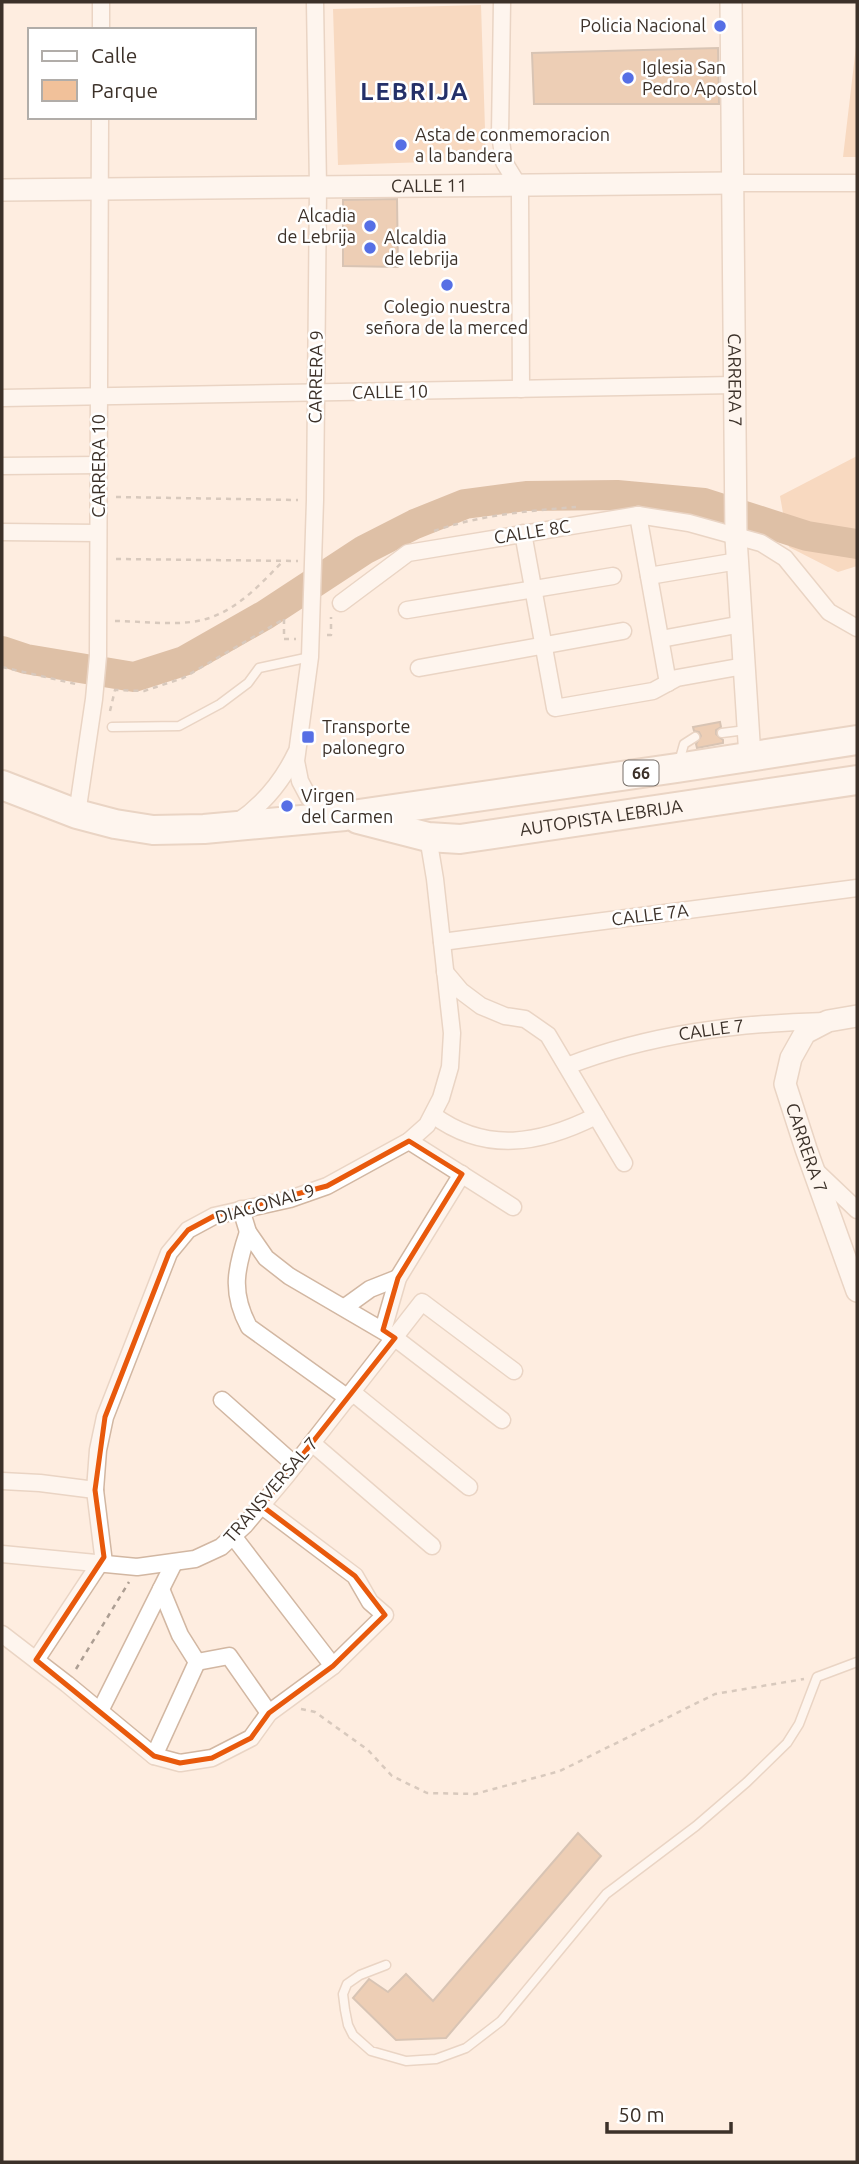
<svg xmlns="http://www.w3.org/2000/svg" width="859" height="2164" font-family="Ubuntu,sans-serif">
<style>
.green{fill:#f1c19a}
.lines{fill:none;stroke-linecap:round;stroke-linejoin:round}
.river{stroke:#b88961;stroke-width:30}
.building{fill:#daa880;stroke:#ac937e;stroke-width:2}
.service-casing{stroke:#d2b7a2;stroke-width:11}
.minor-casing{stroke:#d2b7a2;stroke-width:19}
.tertiary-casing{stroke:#d2b7a2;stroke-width:24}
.trunk-casing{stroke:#d2b7a2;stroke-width:32}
.path{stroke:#ac9e93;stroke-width:2.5;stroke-dasharray:5 5;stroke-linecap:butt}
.service{stroke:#fff;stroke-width:8}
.minor{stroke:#fff;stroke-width:16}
.tertiary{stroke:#fff;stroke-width:21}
.trunk{stroke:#fff;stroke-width:28}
.marked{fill:none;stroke:#e8590c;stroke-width:5;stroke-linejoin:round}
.poi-dot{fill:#566fe5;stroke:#fff;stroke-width:2.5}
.labels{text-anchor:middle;stroke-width:5;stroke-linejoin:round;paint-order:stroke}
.shield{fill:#fff;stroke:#766f69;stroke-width:2}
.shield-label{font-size:16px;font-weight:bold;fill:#3c3129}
.poi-label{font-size:18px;fill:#3c3129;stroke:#fff;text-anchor:start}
.street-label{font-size:18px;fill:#3c3129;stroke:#fff}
.district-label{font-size:24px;font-weight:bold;letter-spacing:2px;fill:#243069;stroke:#fff}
</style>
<rect width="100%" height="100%" fill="#feede0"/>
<path class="green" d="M481,5L486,160L338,165L333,9Z
M857,38V157H843Z
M857,456V566L838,572L789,547L780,496Z"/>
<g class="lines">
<path class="river" d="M2,651L26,659L134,677L184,661L265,615L364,550L415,524L465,504L526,496L617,495L704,503L807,536L857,544"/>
</g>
<path class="building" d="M718,48L719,104H534L532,53Z
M397,199L398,267L343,266V200Z
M720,722L721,727L716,730V734L723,740V743L697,748L696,744L701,736L699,732L694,731L693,727Z
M578,1833L601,1856L446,2038L396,2040L353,1998L369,1979L388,1992L406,1974L433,2001Z"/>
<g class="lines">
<defs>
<path id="service" d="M112,727L179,726L220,704L248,683L259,668L310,657
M722,733L746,730
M679,762L684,744L695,737
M386,1965L360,1975L347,1984L343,1994L345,2010L348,2025L353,2035L371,2051L406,2061L436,2059L466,2048L501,2021L606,1894L696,1826L747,1782L787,1743L799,1724L817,1677L857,1662"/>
<g id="minor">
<path d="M315,2L318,187L315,500L310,657L296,761L300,781L309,798L332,817"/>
<path d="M502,2L500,134L504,162L518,185L520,195L521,389"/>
<path d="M101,30V2"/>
<path d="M733,183H857"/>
<path d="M2,398L735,385"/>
<path d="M2,466L99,465"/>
<path d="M638,515L668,683"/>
<path d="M2,532L98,533"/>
<path d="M523,533L555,708L653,691L677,678L744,666"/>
<path d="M649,576L738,561"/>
<path d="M341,603L408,553L638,515L689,523L761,543L785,558L829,612L857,628"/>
<path d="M407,610L613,576"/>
<path d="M661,639L742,624"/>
<path d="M419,668L623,631"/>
<path d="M77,814L94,699L98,656L100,117"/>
<path d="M236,823C263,805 282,782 296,753"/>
<path d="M442,942L857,888"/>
<path d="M445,972L461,991L481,1006L505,1016L525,1019L548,1035L624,1163"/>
<path id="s1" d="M567,1066C650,1034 737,1023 825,1021"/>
<path d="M433,1115C486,1154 540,1144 596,1116"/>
<path d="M409,1141L513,1207"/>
<path d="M816,1171L857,1210"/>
<path d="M241,1209L248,1232L266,1258L289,1276L395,1338L502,1420"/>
<path d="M248,1232C236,1268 230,1292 249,1327L348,1398"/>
<path d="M345,1307L370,1289L398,1278"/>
<path d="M383,1330L398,1278L462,1174"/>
<path d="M352,1392L469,1487"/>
<path d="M222,1400L295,1465"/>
<path d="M312,1443L432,1546"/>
<path d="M2,1481L40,1483L95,1490"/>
<path d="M233,1536L333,1666"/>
<path d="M2,1554L137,1567L195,1559L221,1547L245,1525L287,1475L422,1302L514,1371"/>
<path d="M104,1563L95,1490L98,1450L105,1417L169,1253L188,1230L214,1216L290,1199L327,1186L409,1141L427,1125L441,1098L450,1067L452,1033L435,879L428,837"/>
<path d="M2,1634L67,1684L154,1756L180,1763L212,1758L251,1738L269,1713L333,1666L385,1615L370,1602L355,1576L262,1506"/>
<path d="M36,1660L100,1563"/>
<path d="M197,1662L229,1656L269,1713"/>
<path d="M100,1711L174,1563"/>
<path d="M154,1756L197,1662L180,1635L161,1589"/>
</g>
<g id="tertiary">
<path id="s2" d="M731,2L736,538L750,757"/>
<path id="s3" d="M2,190L733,183"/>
<path id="s4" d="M857,1016L828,1021L805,1033L791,1058L785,1084L806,1149L857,1291"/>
</g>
<g id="trunk">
<path d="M2,785L77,814L115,824L153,830L204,829L345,816L677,768L857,740"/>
<path id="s5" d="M358,819L428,837L460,839L857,780"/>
</g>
</defs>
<use href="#service" class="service-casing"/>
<use href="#minor" class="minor-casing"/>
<use href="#tertiary" class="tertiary-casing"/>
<use href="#trunk" class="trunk-casing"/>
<path class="path" d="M116,497L298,500
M434,531C480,515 527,511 576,507
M116,559L298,561
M284,619V639H296
M115,621C140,621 167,625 191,622C230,618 258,587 283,561
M327,635H331V617
M2,667L80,685
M110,711L115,690L144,691L183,678L284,619
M76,1669L129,1582
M301,1709L315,1712L368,1750L392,1776L427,1793L475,1794L560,1771L715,1694L804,1679"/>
<use href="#service" class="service"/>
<use href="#minor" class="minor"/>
<use href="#tertiary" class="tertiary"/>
<use href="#trunk" class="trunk"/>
</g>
<path d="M0 0H859V2164H0ZM409,1141L462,1174L398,1278L383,1330L395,1338L262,1506L355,1576L385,1615L333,1666L269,1713L251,1738L212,1758L180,1763L154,1756L36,1660L104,1557L95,1490L105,1417L169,1253L188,1230L214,1216L327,1186Z" fill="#feede0" fill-opacity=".55" fill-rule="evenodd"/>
<path class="marked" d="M409,1141L462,1174L398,1278L383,1330L395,1338L262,1506L355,1576L385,1615L333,1666L269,1713L251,1738L212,1758L180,1763L154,1756L36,1660L104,1557L95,1490L105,1417L169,1253L188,1230L214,1216L327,1186Z"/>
<g class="poi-dot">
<circle cx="720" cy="26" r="7"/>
<circle cx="628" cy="78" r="7"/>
<circle cx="401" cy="145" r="7"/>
<circle cx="370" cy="226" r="7"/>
<circle cx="370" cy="248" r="7"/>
<circle cx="447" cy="285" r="7"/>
<rect x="301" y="730" width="14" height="14" rx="3.5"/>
<circle cx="287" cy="806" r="7"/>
</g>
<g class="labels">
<rect class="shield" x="623.5" y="760.5" width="35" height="25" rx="5"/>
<g class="shield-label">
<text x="641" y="779">66</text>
</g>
<g class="poi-label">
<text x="706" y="32" text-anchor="end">Policia Nacional</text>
<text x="642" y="74">Iglesia San<tspan x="642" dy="21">Pedro Apostol</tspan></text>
<text x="415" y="141">Asta de conmemoracion<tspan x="415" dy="21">a la bandera</tspan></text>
<text x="356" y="222" text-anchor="end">Alcadia<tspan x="356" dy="21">de Lebrija</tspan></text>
<text x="384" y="244">Alcaldia<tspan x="384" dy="21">de lebrija</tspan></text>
<text x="447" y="313" text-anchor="middle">Colegio nuestra<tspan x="447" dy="21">señora de la merced</tspan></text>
<text x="322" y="733">Transporte<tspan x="322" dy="21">palonegro</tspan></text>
<text x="301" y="802">Virgen<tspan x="301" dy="21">del Carmen</tspan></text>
</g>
<g class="street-label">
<text dy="6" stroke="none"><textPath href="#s3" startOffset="427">CALLE 11</textPath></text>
<text transform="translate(316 377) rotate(-89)" y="6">CARRERA 9</text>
<text dy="6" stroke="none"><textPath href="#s2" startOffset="378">CARRERA 7</textPath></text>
<text transform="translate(390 392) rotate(-1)" y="6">CALLE 10</text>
<text transform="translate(99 466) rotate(-90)" y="6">CARRERA 10</text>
<text transform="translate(532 532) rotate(-9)" y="6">CALLE 8C</text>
<text dy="6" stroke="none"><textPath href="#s5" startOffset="247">AUTOPISTA LEBRIJA</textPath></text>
<text transform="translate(650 915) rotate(-7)" y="6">CALLE 7A</text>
<text dy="6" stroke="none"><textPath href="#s1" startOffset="149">CALLE 7</textPath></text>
<text dy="6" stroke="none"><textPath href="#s4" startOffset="178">CARRERA 7</textPath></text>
<text transform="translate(265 1204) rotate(-16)" y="6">DIAGONAL 9</text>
<text transform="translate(271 1490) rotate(-49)" y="6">TRANSVERSAL 7</text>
</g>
<g class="district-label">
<text x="415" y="100">LEBRIJA</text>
</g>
</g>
<rect width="859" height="2164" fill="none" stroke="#3c3129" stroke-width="7"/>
<rect x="28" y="28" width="228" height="91" fill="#ffffff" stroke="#b1ada9" stroke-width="2"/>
<rect x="42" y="51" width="35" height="10" fill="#ffffff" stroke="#b1ada9" stroke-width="2"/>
<text x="91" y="63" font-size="21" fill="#3c3129">Calle</text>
<rect x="42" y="80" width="35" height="21" fill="#f1c19a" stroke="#b1ada9" stroke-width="2"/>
<text x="91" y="98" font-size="21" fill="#3c3129">Parque</text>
<path d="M607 2122v10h124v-10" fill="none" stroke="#3c3129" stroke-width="3.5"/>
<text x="618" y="2122" font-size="21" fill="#3c3129" stroke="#ffffff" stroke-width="5" paint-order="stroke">50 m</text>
</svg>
